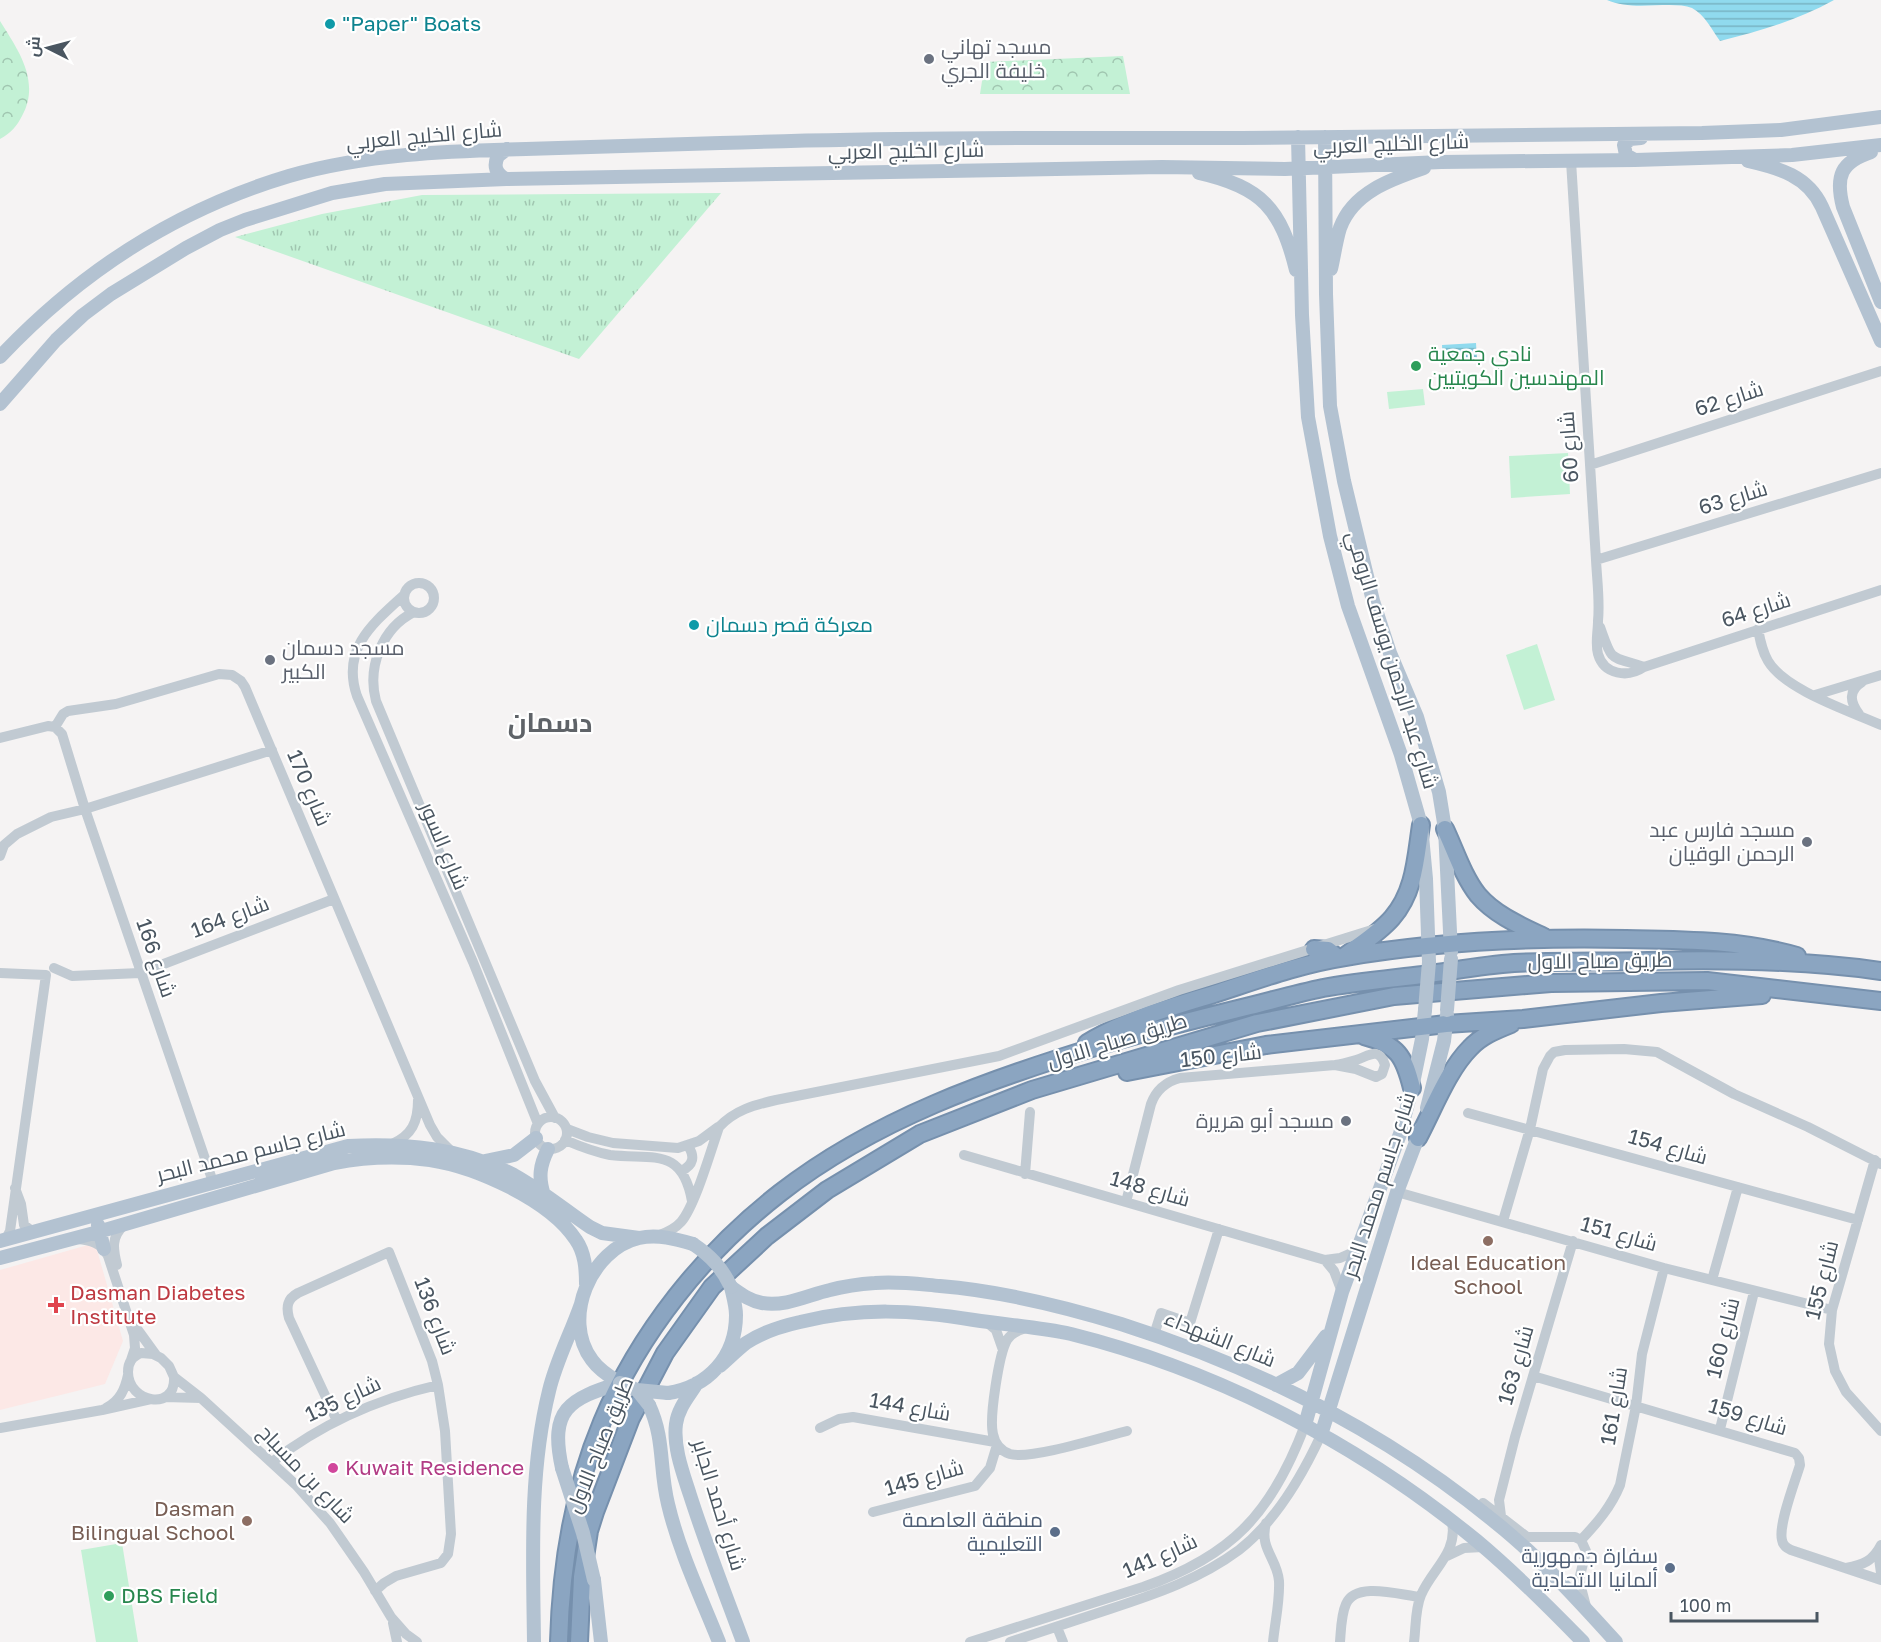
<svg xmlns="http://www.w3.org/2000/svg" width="1881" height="1642" font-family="'Golos Text',Cairo,sans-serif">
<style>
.medical{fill:#fce8e6}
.grass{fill:url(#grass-tufts)}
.park{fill:url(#park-crowns)}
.pitch{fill:#c3f1d5}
.water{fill:url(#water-rules)}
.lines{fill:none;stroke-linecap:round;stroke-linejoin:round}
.highway-casing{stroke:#7690ad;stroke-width:20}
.minor{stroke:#c1cad2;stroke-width:10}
.major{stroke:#b3c2d1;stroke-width:14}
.highway{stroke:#8ba5c1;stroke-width:16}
.major-bridge{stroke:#b3c2d1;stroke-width:14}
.culture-dot{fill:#0f9aa8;stroke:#fff;stroke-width:2}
.worship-dot{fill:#6b7280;stroke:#fff;stroke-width:2}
.leisure-dot{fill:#2e9e5b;stroke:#fff;stroke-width:2}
.education-dot{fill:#8d6e63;stroke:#fff;stroke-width:2}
.health-dot{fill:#e0444e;stroke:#fff;stroke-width:2}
.hotel-dot{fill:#d1479c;stroke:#fff;stroke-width:2}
.service-dot{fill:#5c6f8a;stroke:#fff;stroke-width:2}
.labels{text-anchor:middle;stroke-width:4.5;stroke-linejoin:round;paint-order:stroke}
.culture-label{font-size:21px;fill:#0d838f;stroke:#fff;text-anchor:start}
.worship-label{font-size:21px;fill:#5b616d;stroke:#fff;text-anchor:start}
.street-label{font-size:21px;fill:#4a5661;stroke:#fff}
.leisure-label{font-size:21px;fill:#27864d;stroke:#fff;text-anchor:start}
.education-label{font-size:21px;fill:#785e54;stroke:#fff}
.health-label{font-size:21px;fill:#be3a42;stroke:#fff;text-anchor:start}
.hotel-label{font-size:21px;fill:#b23c85;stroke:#fff;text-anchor:start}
.service-label{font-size:21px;fill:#4e5e75;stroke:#fff;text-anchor:end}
.district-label{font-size:27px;font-weight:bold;fill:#5f6368;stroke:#fff}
</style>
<defs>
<pattern id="grass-tufts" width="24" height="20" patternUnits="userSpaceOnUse" patternTransform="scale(1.5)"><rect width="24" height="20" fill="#c3f1d5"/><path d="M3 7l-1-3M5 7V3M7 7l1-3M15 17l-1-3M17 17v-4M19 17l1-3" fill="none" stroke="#a0c6b0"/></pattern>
<pattern id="park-crowns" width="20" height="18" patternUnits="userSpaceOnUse" patternTransform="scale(1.5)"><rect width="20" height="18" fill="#c3f1d5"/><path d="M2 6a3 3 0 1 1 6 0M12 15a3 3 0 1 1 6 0" fill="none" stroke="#a0c6b0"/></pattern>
<pattern id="water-rules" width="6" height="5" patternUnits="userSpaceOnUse" patternTransform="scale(1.5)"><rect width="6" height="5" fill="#90daee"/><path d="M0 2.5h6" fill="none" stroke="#78b4c4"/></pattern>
</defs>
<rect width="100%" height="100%" fill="#f5f3f3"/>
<path class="medical" d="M95,1243L123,1341L105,1384L0,1410V1270Z"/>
<path class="grass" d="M721,193L579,359L235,237L322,214L422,195Z"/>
<path class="park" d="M0,21C18,50 41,81 22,116C17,126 11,133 0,139Z
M1123,56L1130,94H980L985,62Z"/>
<path class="pitch" d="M1423,389L1425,405L1389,409L1387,392Z
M1568,453L1570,494L1511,498L1509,456Z
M1537,644L1555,700L1524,710L1506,655Z
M122,1543L138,1642H96L81,1550Z"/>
<path class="water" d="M1607,0H1834C1798,20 1760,31 1720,41C1712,30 1705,15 1692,8C1671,0 1633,12 1607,0Z
M1476,343L1477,359L1443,362L1442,345Z"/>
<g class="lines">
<defs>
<path id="highway" d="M1445,829C1455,850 1463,876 1478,895C1495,915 1521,926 1544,937
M1314,949L1328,950L1338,958
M1345,956C1361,944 1379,933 1392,918C1415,892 1416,857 1421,825
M1364,1036C1398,1045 1404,1056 1412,1088
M1087,1043C1127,1019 1171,1007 1214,994C1257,980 1300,964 1345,957C1438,941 1532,937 1626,939C1683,940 1742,940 1797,956
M1127,1072L1266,1045L1446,1024L1523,1019L1661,1003L1762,995
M1418,1138C1433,1110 1448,1070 1470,1048C1481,1036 1496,1030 1511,1024
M559,1642C561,1568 573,1491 602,1422C639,1333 704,1252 780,1193C875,1119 990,1079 1105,1044C1153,1030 1201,1018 1250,1006C1274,1000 1299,993 1323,988C1356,982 1390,979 1423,975C1453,971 1483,965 1514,963C1558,961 1603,962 1648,961C1726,959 1804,960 1881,971
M579,1642L582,1577L589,1531L595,1512L631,1418L665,1353L712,1287L767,1236L827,1190L920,1134L1032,1090L1257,1023L1394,996L1551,983L1707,981L1881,1001"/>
</defs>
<use href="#highway" class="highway-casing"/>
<path class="minor" d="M1571,161L1596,560C1597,580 1600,601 1598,621C1598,632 1595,643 1598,654C1604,675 1628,678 1644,667L1881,590
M1590,465L1881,371
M1596,560L1881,473
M404 598a15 15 0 1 1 30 0a15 15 0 1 1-30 0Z
M404,595C372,624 341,649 357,696L473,962L538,1124
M414,612C382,628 367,667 376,701L535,1081L555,1118
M1600,627C1613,663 1608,655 1644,667
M1758,629C1760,640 1762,651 1768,661C1785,690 1850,711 1881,725
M1815,695L1881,675
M1859,714C1850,702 1848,691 1862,682
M55,727L63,714L68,711L116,704L219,674L232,675L241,681L245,687L430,1125L437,1137L452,1152
M0,738L48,726L55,727L62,734L85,809L213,1182
M0,856L4,845L17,834L51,817L85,809L272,750
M54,968L72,976L140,973L334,899
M0,973L46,975L10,1231L6,1239
M1468,1113L1858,1220
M535 1133a16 16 0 1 1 32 0a16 16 0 1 1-32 0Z
M567,1129L588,1137L613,1143L678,1148L699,1141L718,1127
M565,1140C579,1146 594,1152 610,1155C652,1160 682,1146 692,1201
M392,1144C412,1135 418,1122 418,1100
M964,1155L1325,1260L1340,1258L1356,1251
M1875,1160L1832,1310L1829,1344L1835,1371L1846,1392L1881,1431
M681,1171C694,1165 695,1156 688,1146
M1025,1174L1030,1112
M15,1188L21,1204L24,1225L33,1232
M1397,1192L1664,1268L1832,1310
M1126,1202L1151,1104C1156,1090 1165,1082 1180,1078L1335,1065C1342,1064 1349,1062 1356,1060C1369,1056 1379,1046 1385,1065L1382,1074L1376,1077L1356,1069L1335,1065
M1503,1221L1530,1129L1543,1069L1550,1056L1554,1052L1565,1050L1624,1049L1657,1052L1734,1094L1808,1127L1881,1164
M657,1236C665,1233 674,1230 681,1222C695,1206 711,1150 719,1127C735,1110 754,1105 776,1100L999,1056L1179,990L1375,929
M77,1239C91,1240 101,1243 108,1256L134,1335L135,1348L131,1360
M1325,1260L1334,1271L1342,1292
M117,1265C113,1249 111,1237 124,1225
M1712,1280L1738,1187
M985,1321L996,1330L1003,1350
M135,1326L156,1355
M1026,1328C1019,1330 1011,1333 1007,1340C999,1354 989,1418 993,1434C995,1444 1001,1451 1010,1454C1030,1460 1103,1437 1127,1431
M1154,1335L1161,1313L1190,1323L1219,1229
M1533,1376L1795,1453L1799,1458L1800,1465C1795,1482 1778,1525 1782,1540C1783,1546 1787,1548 1791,1550L1881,1580
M174,1377C176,1412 128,1403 128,1372C128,1362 132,1357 141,1353L153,1354L161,1358L169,1366L174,1377L201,1398L296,1485L330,1523L364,1572L391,1617L406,1634L417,1642
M165,1397L201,1398
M106,1408C120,1401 125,1389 128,1375
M337,1421L289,1318C286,1307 287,1299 298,1293L389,1252L432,1361L438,1385L445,1431L451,1534L448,1554L441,1563L396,1576L384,1583L375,1591
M0,1428L102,1410L151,1399
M820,1428L839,1419L853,1417L995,1442
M1720,1429L1754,1292
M272,1462C321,1424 377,1399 438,1385
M1483,1503L1527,1537H1575L1581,1540L1586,1551L1579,1580L1587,1610
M873,1512L975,1486L990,1468L997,1445
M1501,1516L1499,1500L1515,1437L1573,1241
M1266,1523C1259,1549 1277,1558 1279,1581C1280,1601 1275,1622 1273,1642
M1581,1540C1597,1523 1611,1507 1620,1485L1636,1406L1642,1354L1664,1268
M1878,1551L1881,1573
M1447,1556L1464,1548L1483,1547
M1846,1568C1863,1565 1873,1561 1881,1545
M393,1623L397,1642
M1057,1627L1063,1642
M970,1642L1143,1587C1232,1556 1272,1513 1305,1425
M1010,1642C1043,1631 1077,1620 1110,1609C1156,1594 1200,1579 1239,1550C1275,1522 1302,1476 1321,1435
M1340,1642C1341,1630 1341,1615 1346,1604C1356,1581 1400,1595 1420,1597
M1414,1642C1416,1627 1415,1609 1421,1595C1432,1569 1458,1553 1452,1522"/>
<path class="major" d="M1298,137L1302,315L1308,417L1330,536L1348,606L1401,755L1421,825L1426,879L1429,962
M1325,137L1326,294L1330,406L1344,481L1373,601L1390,653L1417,717L1439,792L1445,829L1451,952
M1871,152C1841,162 1835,176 1843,207L1881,302
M1635,160L1626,155L1624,145L1630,139L1641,138
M1748,161C1779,168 1808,176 1822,207L1881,341
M1199,173C1262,187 1281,209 1296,270
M506,179C496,174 493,166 498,156L507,149
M1331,269C1334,256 1336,241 1340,228C1353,192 1392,179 1424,168
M0,357C81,271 175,210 289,176C365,154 447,151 526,149C590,147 655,145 720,143C894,137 1068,138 1242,138C1396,137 1549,134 1702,133L1781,130L1881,117
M0,404L56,340L83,315L111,294L186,248L220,230L245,220L332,193L385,184L506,179L1162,167L1285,169L1441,162L1635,160L1792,155L1881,145
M1427,1108L1444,1041L1447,1015
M485,1161L514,1155L536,1138
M544,1195C538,1177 540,1165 548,1149
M98,1225L104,1249
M0,1241L348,1146C405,1143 462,1148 514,1175C541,1190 565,1210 590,1227L602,1233L639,1238
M0,1258L98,1232L334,1163C366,1157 398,1156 430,1160C476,1167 550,1200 576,1240C585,1253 586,1269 586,1284
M731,1287C741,1294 750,1301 762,1303C786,1307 808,1295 830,1290C845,1286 860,1284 875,1283C897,1281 918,1284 940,1286C1002,1291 1062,1306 1121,1324C1256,1367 1385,1432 1495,1522C1539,1557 1578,1600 1616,1642
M720,1366C728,1359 737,1350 746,1343C761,1333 782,1326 800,1322C861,1307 913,1310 974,1320C1007,1325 1039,1327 1071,1334C1219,1371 1359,1444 1477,1541C1514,1572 1549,1607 1583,1642
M620,1383C610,1377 599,1370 592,1360C561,1319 591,1249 639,1238C658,1234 676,1239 693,1244
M697,1383C689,1396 678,1408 676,1424C673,1447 683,1473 690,1495C706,1545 725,1593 743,1642
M1276,1385L1298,1373L1326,1336
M668,1393C708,1387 736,1357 736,1315C736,1306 733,1296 731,1287
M649,1405C665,1439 659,1468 668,1504C679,1551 701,1597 719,1642
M1305,1425L1342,1292L1400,1134L1412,1088L1422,1039L1425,1010
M1321,1435L1397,1192L1421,1129
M562,1468C549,1409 569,1399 620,1383
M594,1580L601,1642
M534,1642C533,1559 529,1472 549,1391C556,1361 571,1333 581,1304"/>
<use href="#highway" class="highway"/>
<path class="major-bridge" d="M1425,1010L1429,962
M1447,1010L1451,959
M693,1244C711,1256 722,1268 731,1287
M620,1383L637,1390L668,1393
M637,1390L649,1405
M562,1468L583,1533L594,1580"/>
</g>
<g class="culture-dot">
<circle cx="330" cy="24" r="6"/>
<circle cx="694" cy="625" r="6"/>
</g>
<g class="worship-dot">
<circle cx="929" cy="59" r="6"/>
<circle cx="270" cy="660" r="6"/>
<circle cx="1807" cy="842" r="6"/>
<circle cx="1346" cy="1121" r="6"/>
</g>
<g class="leisure-dot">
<circle cx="1416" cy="366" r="6"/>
<circle cx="109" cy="1596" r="6"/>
</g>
<g class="education-dot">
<circle cx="1488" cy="1241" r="6"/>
<circle cx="247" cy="1521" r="6"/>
</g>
<path class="health-dot" d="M53 1296h6v6h6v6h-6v6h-6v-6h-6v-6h6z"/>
<circle class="hotel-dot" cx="333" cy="1468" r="6"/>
<g class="service-dot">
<circle cx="1055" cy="1532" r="6"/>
<circle cx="1670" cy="1568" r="6"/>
</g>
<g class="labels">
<g class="culture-label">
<text x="342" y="31">"Paper" Boats</text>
<text x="706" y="632">معركة قصر دسمان</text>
</g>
<g class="worship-label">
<text x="941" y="54">مسجد تهاني<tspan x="941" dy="24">خليفة الجري</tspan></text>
<text x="282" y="655">مسجد دسمان<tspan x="282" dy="24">الكبير</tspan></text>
<text x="1795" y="837" text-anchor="end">مسجد فارس عبد<tspan x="1795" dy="24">الرحمن الوقيان</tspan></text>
<text x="1334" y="1128" text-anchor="end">مسجد أبو هريرة</text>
</g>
<g class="street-label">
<text transform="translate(424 136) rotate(-5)" y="7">شارع الخليج العربي</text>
<text transform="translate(1391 144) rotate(-2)" y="7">شارع الخليج العربي</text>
<text transform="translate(906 151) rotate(-1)" y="7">شارع الخليج العربي</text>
<text transform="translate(1729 399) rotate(-18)" y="7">شارع 62</text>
<text transform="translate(1569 447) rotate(-94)" y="7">شارع 60</text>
<text transform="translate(1733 498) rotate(-17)" y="7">شارع 63</text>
<text transform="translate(1756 610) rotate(-18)" y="7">شارع 64</text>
<text transform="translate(1392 660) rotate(73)" y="7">شارع عبد الرحمن يوسف الرومي</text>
<text transform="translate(309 788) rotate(67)" y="7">شارع 170</text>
<text transform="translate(444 846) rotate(67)" y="7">شارع السور</text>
<text transform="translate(230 917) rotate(-21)" y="7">شارع 164</text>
<text transform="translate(156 958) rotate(71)" y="7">شارع 166</text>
<text transform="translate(1600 961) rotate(-1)" y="7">طريق صباح الاول</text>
<text transform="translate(1117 1041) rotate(-17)" y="7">طريق صباح الاول</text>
<text transform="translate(1221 1056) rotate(-6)" y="7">شارع 150</text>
<text transform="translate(1668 1147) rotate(16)" y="7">شارع 154</text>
<text transform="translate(251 1152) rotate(-14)" y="7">شارع جاسم محمد البحر</text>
<text transform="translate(1379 1185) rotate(-72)" y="7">شارع جاسم محمد البحر</text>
<text transform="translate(1150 1189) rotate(16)" y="7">شارع 148</text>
<text transform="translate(1619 1234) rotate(16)" y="7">شارع 151</text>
<text transform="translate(1822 1280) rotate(-76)" y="7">شارع 155</text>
<text transform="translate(435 1316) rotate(69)" y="7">شارع 136</text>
<text transform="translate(1723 1338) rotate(-76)" y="7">شارع 160</text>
<text transform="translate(1220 1339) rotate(22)" y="7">شارع الشهداء</text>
<text transform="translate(1516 1365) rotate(-74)" y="7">شارع 163</text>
<text transform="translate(343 1399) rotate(-25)" y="7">شارع 135</text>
<text transform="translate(1614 1406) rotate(-81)" y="7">شارع 161</text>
<text transform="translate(910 1407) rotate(10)" y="7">شارع 144</text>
<text transform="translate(1748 1417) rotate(17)" y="7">شارع 159</text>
<text transform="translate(600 1445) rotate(-68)" y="7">طريق صباح الاول</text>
<text transform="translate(306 1474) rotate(46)" y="7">شارع بن مسباح</text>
<text transform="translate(924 1478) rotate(-16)" y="7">شارع 145</text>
<text transform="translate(719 1505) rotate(73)" y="7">شارع أحمد الجابر</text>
<text transform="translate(1160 1556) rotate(-24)" y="7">شارع 141</text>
</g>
<g class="leisure-label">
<text x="1428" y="361">نادي جمعية<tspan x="1428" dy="24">المهندسين الكويتيين</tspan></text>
<text x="121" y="1603">DBS Field</text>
</g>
<g class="education-label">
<text x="1488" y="1270">Ideal Education<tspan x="1488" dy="24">School</tspan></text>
<text x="235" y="1516" text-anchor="end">Dasman<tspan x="235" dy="24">Bilingual School</tspan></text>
</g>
<g class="health-label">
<text x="70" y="1300">Dasman Diabetes<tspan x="70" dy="24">Institute</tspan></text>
</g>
<g class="hotel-label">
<text x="345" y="1475">Kuwait Residence</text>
</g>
<g class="service-label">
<text x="1043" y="1527">منطقة العاصمة<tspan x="1043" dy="24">التعليمية</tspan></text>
<text x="1658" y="1563">سفارة جمهورية<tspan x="1658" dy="24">ألمانيا الاتحادية</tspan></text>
</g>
<g class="district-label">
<text x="550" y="732">دسمان</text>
</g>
</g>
<g transform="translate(48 48) rotate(276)" stroke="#ffffff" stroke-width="4.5" paint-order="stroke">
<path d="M0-4.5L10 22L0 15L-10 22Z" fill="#4a5661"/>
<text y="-9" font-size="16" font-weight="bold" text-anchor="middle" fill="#4a5661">ش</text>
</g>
<path d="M1671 1612v9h146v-9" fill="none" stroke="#4a5661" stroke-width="3"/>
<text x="1680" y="1612" font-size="18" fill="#4a5661" stroke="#ffffff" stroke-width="4.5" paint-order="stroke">100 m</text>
</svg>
